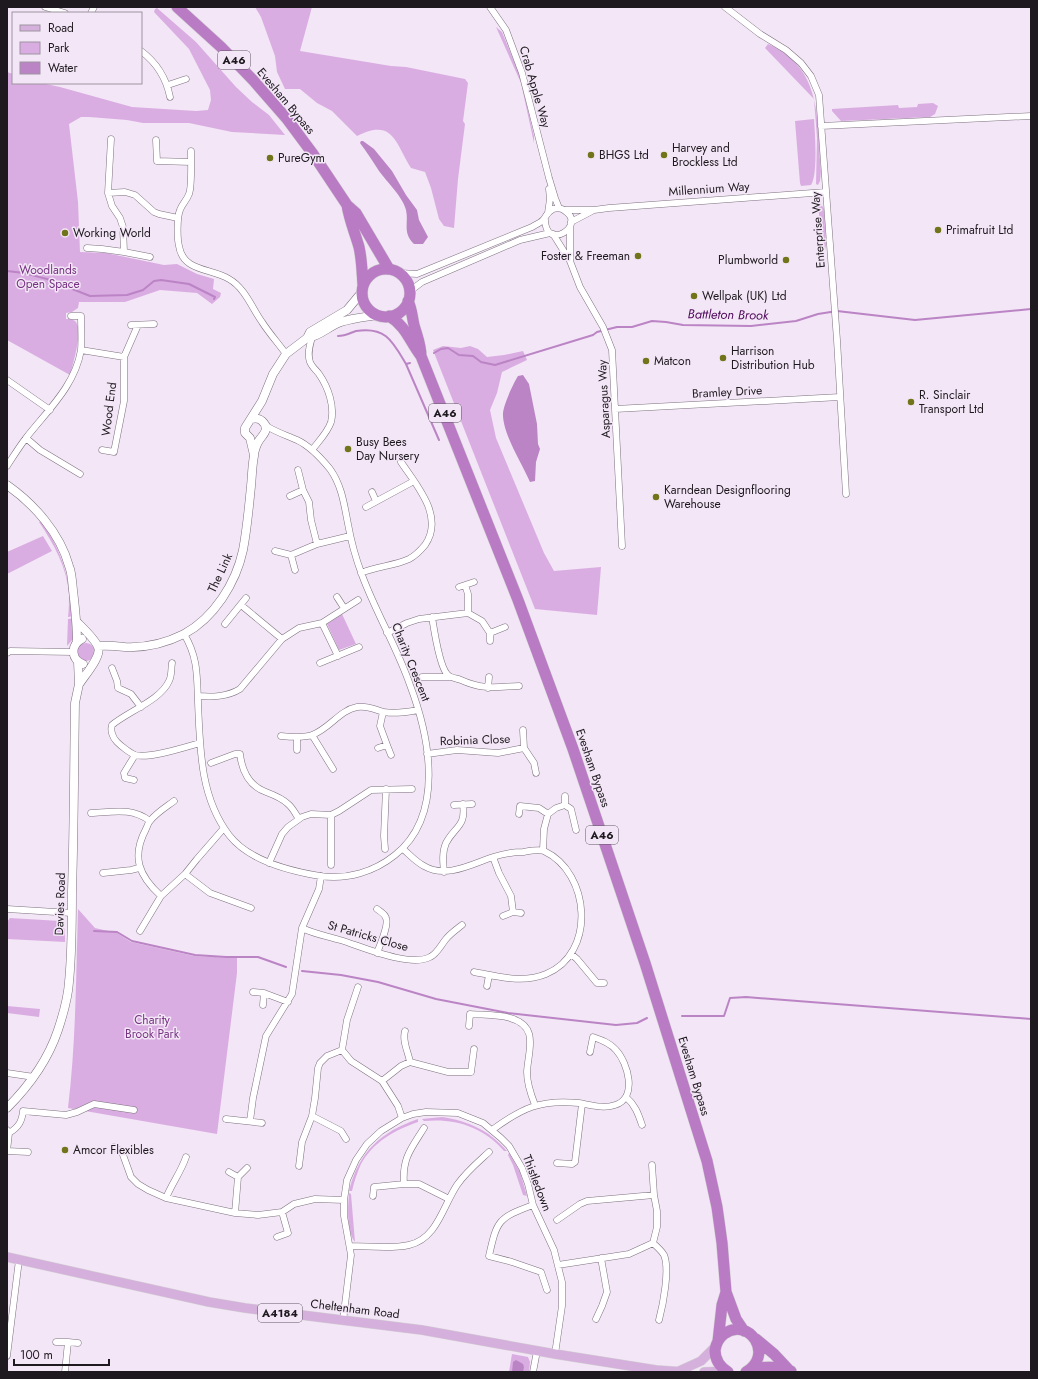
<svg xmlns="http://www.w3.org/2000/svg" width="1038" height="1379" font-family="Jost,sans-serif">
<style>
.green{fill:#daade2}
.water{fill:#bb84c5}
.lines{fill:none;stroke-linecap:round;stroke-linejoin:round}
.stream{stroke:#bb84c5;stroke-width:2}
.street-casing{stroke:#7d717f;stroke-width:7}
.secondary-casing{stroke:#7d717f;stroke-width:9}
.primary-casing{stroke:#d2d1d2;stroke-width:10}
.highway-casing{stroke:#d2d1d2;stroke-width:12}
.street{stroke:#fff;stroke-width:6}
.secondary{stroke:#fff;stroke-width:8}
.primary{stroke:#d5b0dc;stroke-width:9}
.highway{stroke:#b97bc4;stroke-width:11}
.poi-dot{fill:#71741a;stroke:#f3e6f6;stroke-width:1.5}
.labels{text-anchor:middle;stroke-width:3;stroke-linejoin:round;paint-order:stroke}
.shield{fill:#f3e6f6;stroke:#5e5660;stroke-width:1}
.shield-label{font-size:11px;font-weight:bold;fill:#1e191f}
.street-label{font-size:12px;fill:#1e191f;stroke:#f3e6f6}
.poi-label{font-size:12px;fill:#1e191f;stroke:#f3e6f6;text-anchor:start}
.park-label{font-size:12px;fill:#763482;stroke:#f3e6f6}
.water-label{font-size:13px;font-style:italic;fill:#4f085b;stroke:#f3e6f6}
</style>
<rect width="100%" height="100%" fill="#f3e6f6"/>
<path class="green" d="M255,7H312L300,51L391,66L406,67L465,79L468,83L463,121L465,124L458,179L454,228L444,226L439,219L431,188L425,172L411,168C395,142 393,118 357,136L332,111L317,103L300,89H285L277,72L275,56L261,17Z
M157,8L196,42L236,87L252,102L269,115L285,135L232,132L189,123H143L127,120L89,117H81L69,124L78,202L80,252L106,253L164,265L177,264L197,274L214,279L213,289L221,293L220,297L212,304L197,293L160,290L125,302H79L78,308L72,312L66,313V319C70,319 75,319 77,324C82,335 73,363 70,375L7,340V72L13,74V83H41L60,87L132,107L196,111L208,110L211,100L210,90L189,49L154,12L155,9Z
M496,27L502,32L520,76L534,136V143L521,83Z
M768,44C823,67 817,122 821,171L820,181L818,185L816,184L817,138L814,99L765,48Z
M933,103L938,106L935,114L930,117L841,121L832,111V109L898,105L899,108L917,107L918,104Z
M814,119C815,133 818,175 811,185L801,186L800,183L795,121Z
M817,202H820L824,209L826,245L825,250Z
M443,346L461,348L470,346L478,349L487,357L504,355L523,351L527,360L502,372L497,393L490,410L496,438L544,553L554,571L601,567L597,615L535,609L433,350Z
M41,521C64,554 68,577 74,616L68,617C69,609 69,602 69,594C67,568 54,544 39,522Z
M43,536L52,551L7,574V552Z
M342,614L356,644L339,650L327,624Z
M74,618L73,639L67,646L68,619Z
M77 652a9 9 0 1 1 18 0a9 9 0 1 1-18 0Z
M78,909L95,928L117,933L131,942L194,956L237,958V973L217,1134L68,1108C76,1042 76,976 78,909Z
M10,918L60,921C66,927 65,934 65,942L7,939V922Z
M7,1006L40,1009L39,1017L7,1013Z
M442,1117C468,1121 489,1130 507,1151H504C484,1127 455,1118 424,1121L422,1119Z
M418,1119V1122C395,1130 373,1142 361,1164C357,1173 354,1182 352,1191H349C359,1151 381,1132 418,1119Z
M509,1153L520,1172L527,1196L523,1195L513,1165L508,1155Z
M349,1193L351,1194L355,1242C346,1232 348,1206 349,1193Z
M512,1354L528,1357L530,1362L529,1372H509Z"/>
<path class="water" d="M361,141H363L374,149L392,171L406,195L417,210L419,220L428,237L423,244H414C402,232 409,223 406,210C403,197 387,182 379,171C373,162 367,152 360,143Z
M523,375L529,384L537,424L538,444L540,449L536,462L535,481L530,482C522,463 502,433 503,413C504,404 513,384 518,376Z
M516,1360L523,1364L524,1367L523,1372H512L513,1362Z"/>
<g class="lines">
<path class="stream" d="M7,271L24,273L47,279L90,296L127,295L143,290L154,281L161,280L189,284L215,297L214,299
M338,336C345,336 350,333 356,331C386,326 393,342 406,364L410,363
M434,353L441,349L448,348L459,355L473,356L481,362L495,365L593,335L597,332L617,327H632L652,321L666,322L683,325L751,326L796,321L818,314L837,311L915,320L1031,309
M406,364L439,440
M94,931L117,932L132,941L195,955L226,957H258L286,967
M302,971L341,975L378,982L436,999L508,1013L616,1025L637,1023L647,1018
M682,1016H724L730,998L746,997L1031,1019"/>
<defs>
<path id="street" d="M45,7L65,13
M490,7L506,30L522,73L549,178L555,198L559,208
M725,7L760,34L786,50L801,63L811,76L819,95L837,340L846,494
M91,13L94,7
M141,51C157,63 166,77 170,97
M168,85L186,79
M821,126L1031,116
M156,140L157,161L191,162
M191,151C191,160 192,187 189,194C187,200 182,204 180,210C177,217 177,238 179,246C183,272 211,268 229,279C245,288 252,308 262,322C269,333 278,343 286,354
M108,193L125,192L135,195L154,212L159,214L178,218
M565,210H594L609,208L826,192
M548,213L550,199L549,189
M571,222L592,211
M553,234L570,261L580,287L603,327L612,350L622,546
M87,248L102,249L124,252L123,227L120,218L112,206L108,193L111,139
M124,252L150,257
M570,261V227
M400,273L417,274L532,227C535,225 540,223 543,220C546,217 547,212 553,209C557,208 562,208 565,211C587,225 546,252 545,220
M410,291L422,282L520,240L550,233
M131,325L154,324
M81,350L124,357
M7,380L50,410
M615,409L840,397
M26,438L40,450L80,474
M102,450L114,452L124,401V357L138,325
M312,450C318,442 328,432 331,422C335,406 328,387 319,374C316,370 312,367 310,362C307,353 310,345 312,337
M7,466C13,457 19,447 26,438C47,411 75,386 81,350C82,339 81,327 81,316H71
M298,470L303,490L309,502L311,520L317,544
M372,492L376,501
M290,496L303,490
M366,507L414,481
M275,551L291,555L317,544L350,536
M291,555L295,570
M361,573C377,566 394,566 409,559C415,556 420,551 425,545C445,516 416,485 401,462
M465,585L468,594V613L482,621L490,633
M459,587L474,582
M337,597L344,608
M241,605L282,639
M432,617C434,629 439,665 447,674C450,678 456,678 461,680C483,690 495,687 519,686
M322,623L338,656
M225,624L246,598
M387,633L407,623L419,619L468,613
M184,634C198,657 197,676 198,702C200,748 200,797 229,835C249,861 289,871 320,876C347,880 374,872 395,855C445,815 430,738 410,685C397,647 376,613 362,575C356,559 351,541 348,524C344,504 342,486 330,469C321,458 310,446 297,440C286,435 275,432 265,425
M490,641V633L505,627
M7,653L10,651L73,652
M172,663C171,668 172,676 169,681C161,700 127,712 112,725C110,731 113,738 117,742C121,746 130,753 135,755C149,759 186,747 200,743
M320,663L359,647
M112,668L117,681L118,688L131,694L141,707
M422,677H450
M488,688L489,677
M198,696C212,697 227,697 240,689L282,639L299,628L322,623L358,600
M383,712L380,726L387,745
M523,730L524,748L534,763L536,773
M312,735L333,769
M281,736C291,737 303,738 312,735C329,729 340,710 357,707C368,705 375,710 384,712C396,714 407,712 418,710
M297,737V750
M378,748L387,745L391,755
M427,754L457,750L498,753L524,748
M211,763L235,754H240C242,771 249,786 266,792C274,795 282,798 288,804C293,808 296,815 299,819
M134,780L125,778L124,773L135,755
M454,805L472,804
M565,805V796
M91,813C113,812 131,807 150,821
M519,814L520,806L539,808L548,814L556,808L565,805L571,809L576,830
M331,815V865
M385,849L384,836L386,789
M403,849C410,855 416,862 424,866C446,879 472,864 493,857C503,854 513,852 523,852C529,851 539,849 544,851C591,873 596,954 546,974C522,984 497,976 474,972
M543,850L544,829L548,814
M493,857L499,873L511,896L513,912
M269,863L282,834L288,827L302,817L311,814L331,815L339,811L371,790L412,789
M444,872C443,862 442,852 446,843C455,826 466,827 463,804
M103,873L131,870L139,868
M185,874L210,893L251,908
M161,896C139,876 131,857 146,829C147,827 148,823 150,821C156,813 166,807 174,801
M7,909L72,913
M377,909C381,912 385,914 386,918C389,925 380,945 377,953
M503,916L513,912L521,913
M302,928C314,934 327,936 340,940C361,946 409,968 430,957C437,954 441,945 446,939C451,933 457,929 462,925
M140,931L161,896L185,874L197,859L224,828
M571,954L577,959L597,983H604
M487,986L489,975
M358,987L347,1020L342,1050L351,1061L382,1081L398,1106L402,1118
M253,992L264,993L288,1002
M263,1005L264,993
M469,1026L470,1014C483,1015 497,1014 510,1018C540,1026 528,1051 527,1072C527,1084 531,1095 535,1105
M405,1031C402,1041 408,1051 410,1062
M7,1073L34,1077
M382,1081L401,1066L410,1062L448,1072H471L474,1049
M626,1097C635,1105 638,1113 642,1125
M312,1116L341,1131L346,1139
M226,1119L262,1123
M250,1121L253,1098L266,1036L292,994L302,928L319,889L321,876
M7,1130L9,1133L7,1151L28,1152
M492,1130C522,1108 541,1099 579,1103C591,1105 603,1109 615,1105C638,1098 628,1063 616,1050C610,1043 602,1040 593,1037L590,1052
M9,1133C19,1127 22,1121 23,1111L66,1115L77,1112L94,1104L134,1110
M114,1147L122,1152L131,1177L138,1184L148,1190L166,1198L235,1213L258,1215L282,1212L294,1204L315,1199L344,1200
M557,1163L572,1164L575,1162L582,1104
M299,1166L302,1142L312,1116L315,1098L318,1068L320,1063L327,1056L342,1050
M229,1172L238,1177L235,1213
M238,1177L247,1168
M404,1184C402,1158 411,1149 424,1128
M373,1196L374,1187L404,1184H419L449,1199
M166,1198C172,1183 181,1172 186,1157
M533,1205C498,1218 497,1220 489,1256L512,1262L541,1272L547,1290
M557,1220L580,1204L587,1201L654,1195
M277,1237L288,1233L282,1212
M653,1243C657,1247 661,1250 664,1255C670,1269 663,1305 659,1320
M351,1246C369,1246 392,1249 409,1245C437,1239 443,1206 457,1185C466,1172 477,1163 489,1152
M558,1265L629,1254L653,1243L657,1227V1211L654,1195L652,1165
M596,1319L602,1306L607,1292L601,1258
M343,1321L351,1255L344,1216V1200L347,1180L356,1160L367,1144L381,1131L402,1118L413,1114L426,1112L458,1113L483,1123L501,1138L509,1146L522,1168L528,1184L533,1205L554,1250L562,1282V1306L555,1354
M56,1342H68L65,1372
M68,1342L78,1343
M7,1356L19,1260
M533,1372L537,1351"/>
<path id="secondary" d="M307,338C319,337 329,326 341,322C353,318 365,317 378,315
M254,455L250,438L245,433V428L262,401L273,374L286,354L307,338L310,332L347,310L362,292
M7,485C34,504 60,533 69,566C72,573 72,582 73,590C75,607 77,624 77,641
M77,622C83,628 95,639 98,647C102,656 85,675 80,683
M82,639C70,645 71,660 83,664
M98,646C107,645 116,646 125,647C145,648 166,643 184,634C214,618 236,583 243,550C247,529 249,507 251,486C252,477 252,466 254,456C254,451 257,443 260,439C264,434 270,428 262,421C259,418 255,418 251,419
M7,1108C29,1086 48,1060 58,1030C63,1015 68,998 69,982C72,952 72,921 72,891C74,828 74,765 75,703L79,684L78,662"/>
<path id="primary" d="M7,1257L209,1302L245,1308L422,1330L555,1354L656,1370L685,1372
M679,1371L701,1361L716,1346
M704,1372L727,1371"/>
<path id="highway" d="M177,7L221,47L253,80L287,119L313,154L347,205L356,213L389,269
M347,205C349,219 355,233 359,247C362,260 362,273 363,285
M362 293a24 24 0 1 1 48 0a24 24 0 1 1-48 0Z
M408,301C412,309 412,317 414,325C417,336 421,345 421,356
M389,316C406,326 410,342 421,356L518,600L573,749L645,963L707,1161L717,1207L722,1243L726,1292L736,1319L744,1331
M756,1339L774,1354L789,1370
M718,1341L722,1305L726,1292
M751,1369C763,1367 779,1366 791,1371
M728,1372C720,1367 715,1360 715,1350C716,1344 719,1338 724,1334C749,1316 775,1355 746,1372"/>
</defs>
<use href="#street" class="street-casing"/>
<use href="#secondary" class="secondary-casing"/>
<use href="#primary" class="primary-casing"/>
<use href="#highway" class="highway-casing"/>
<use href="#street" class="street"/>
<use href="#secondary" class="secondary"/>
<use href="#primary" class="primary"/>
<use href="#highway" class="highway"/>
</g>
<g class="poi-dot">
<circle cx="591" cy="155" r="4"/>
<circle cx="664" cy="155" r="4"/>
<circle cx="270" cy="158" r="4"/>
<circle cx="938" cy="230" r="4"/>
<circle cx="65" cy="233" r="4"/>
<circle cx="638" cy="256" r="4"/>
<circle cx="786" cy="260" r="4"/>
<circle cx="694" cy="296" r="4"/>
<circle cx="723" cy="358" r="4"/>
<circle cx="646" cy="361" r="4"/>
<circle cx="911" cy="402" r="4"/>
<circle cx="348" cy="449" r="4"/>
<circle cx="656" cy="497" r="4"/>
<circle cx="65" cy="1150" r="4"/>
</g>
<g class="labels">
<g class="shield">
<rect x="218" y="51" width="32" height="18" rx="3"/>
<rect x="429" y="404" width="32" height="18" rx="3"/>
<rect x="586" y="826" width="32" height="18" rx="3"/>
<rect x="258" y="1304" width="44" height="18" rx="3"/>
</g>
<g class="shield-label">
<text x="234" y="64">A46</text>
<text x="445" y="417">A46</text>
<text x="602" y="839">A46</text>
<text x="280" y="1317">A4184</text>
</g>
<g class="street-label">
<text transform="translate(535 87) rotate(74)" y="4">Crab Apple Way</text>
<text transform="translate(286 101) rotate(50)" y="4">Evesham Bypass</text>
<text transform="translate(709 189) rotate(-4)" y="4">Millennium Way</text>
<text transform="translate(818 230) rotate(-94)" y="4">Enterprise Way</text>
<text transform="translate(727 392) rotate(-3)" y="4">Bramley Drive</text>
<text transform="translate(604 399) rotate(-93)" y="4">Asparagus Way</text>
<text transform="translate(109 409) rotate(-83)" y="4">Wood End</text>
<text transform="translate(220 573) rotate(-65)" y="4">The Link</text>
<text transform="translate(411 662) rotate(68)" y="4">Charity Crescent</text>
<text transform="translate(475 740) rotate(-2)" y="4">Robinia Close</text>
<text transform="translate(593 768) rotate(71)" y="4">Evesham Bypass</text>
<text transform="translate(60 904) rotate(-88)" y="4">Davies Road</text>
<text transform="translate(368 936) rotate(16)" y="4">St Patricks Close</text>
<text transform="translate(694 1076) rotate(73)" y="4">Evesham Bypass</text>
<text transform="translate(537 1183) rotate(69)" y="4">Thistledown</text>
<text transform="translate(355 1309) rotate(7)" y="4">Cheltenham Road</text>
</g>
<g class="poi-label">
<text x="672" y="152">Harvey and<tspan x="672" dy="14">Brockless Ltd</tspan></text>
<text x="599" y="159">BHGS Ltd</text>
<text x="278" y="162">PureGym</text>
<text x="946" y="234">Primafruit Ltd</text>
<text x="73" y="237">Working World</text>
<text x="630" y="260" text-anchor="end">Foster &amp; Freeman</text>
<text x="778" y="264" text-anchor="end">Plumbworld</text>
<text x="702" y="300">Wellpak (UK) Ltd</text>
<text x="731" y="355">Harrison<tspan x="731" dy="14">Distribution Hub</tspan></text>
<text x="654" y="365">Matcon</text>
<text x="919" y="399">R. Sinclair<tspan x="919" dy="14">Transport Ltd</tspan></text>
<text x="356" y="446">Busy Bees<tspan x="356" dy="14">Day Nursery</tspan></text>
<text x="664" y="494">Karndean Designflooring<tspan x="664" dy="14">Warehouse</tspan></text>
<text x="73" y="1154">Amcor Flexibles</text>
</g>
<g class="park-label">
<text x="48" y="274">Woodlands<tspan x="48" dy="14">Open Space</tspan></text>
<text x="152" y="1024">Charity<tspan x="152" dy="14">Brook Park</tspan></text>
</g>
<g class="water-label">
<text transform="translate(728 314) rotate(1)" y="5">Battleton Brook</text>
</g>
</g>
<rect width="1038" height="1379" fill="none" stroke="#1e191f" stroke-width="16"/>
<rect x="12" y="12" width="130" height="72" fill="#f3e6f6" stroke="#9e94a0"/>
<rect x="20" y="25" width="20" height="6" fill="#d5b0dc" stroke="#9e94a0"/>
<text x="48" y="32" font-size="12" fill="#1e191f">Road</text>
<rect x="20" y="42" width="20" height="12" fill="#daade2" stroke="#9e94a0"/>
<text x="48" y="52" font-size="12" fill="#1e191f">Park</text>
<rect x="20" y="62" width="20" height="12" fill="#bb84c5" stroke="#9e94a0"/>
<text x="48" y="72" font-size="12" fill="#1e191f">Water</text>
<path d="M14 1359v6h95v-6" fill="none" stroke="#1e191f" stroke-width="2"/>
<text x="20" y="1359" font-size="12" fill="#1e191f" stroke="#f3e6f6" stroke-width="3" paint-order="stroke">100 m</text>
</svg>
